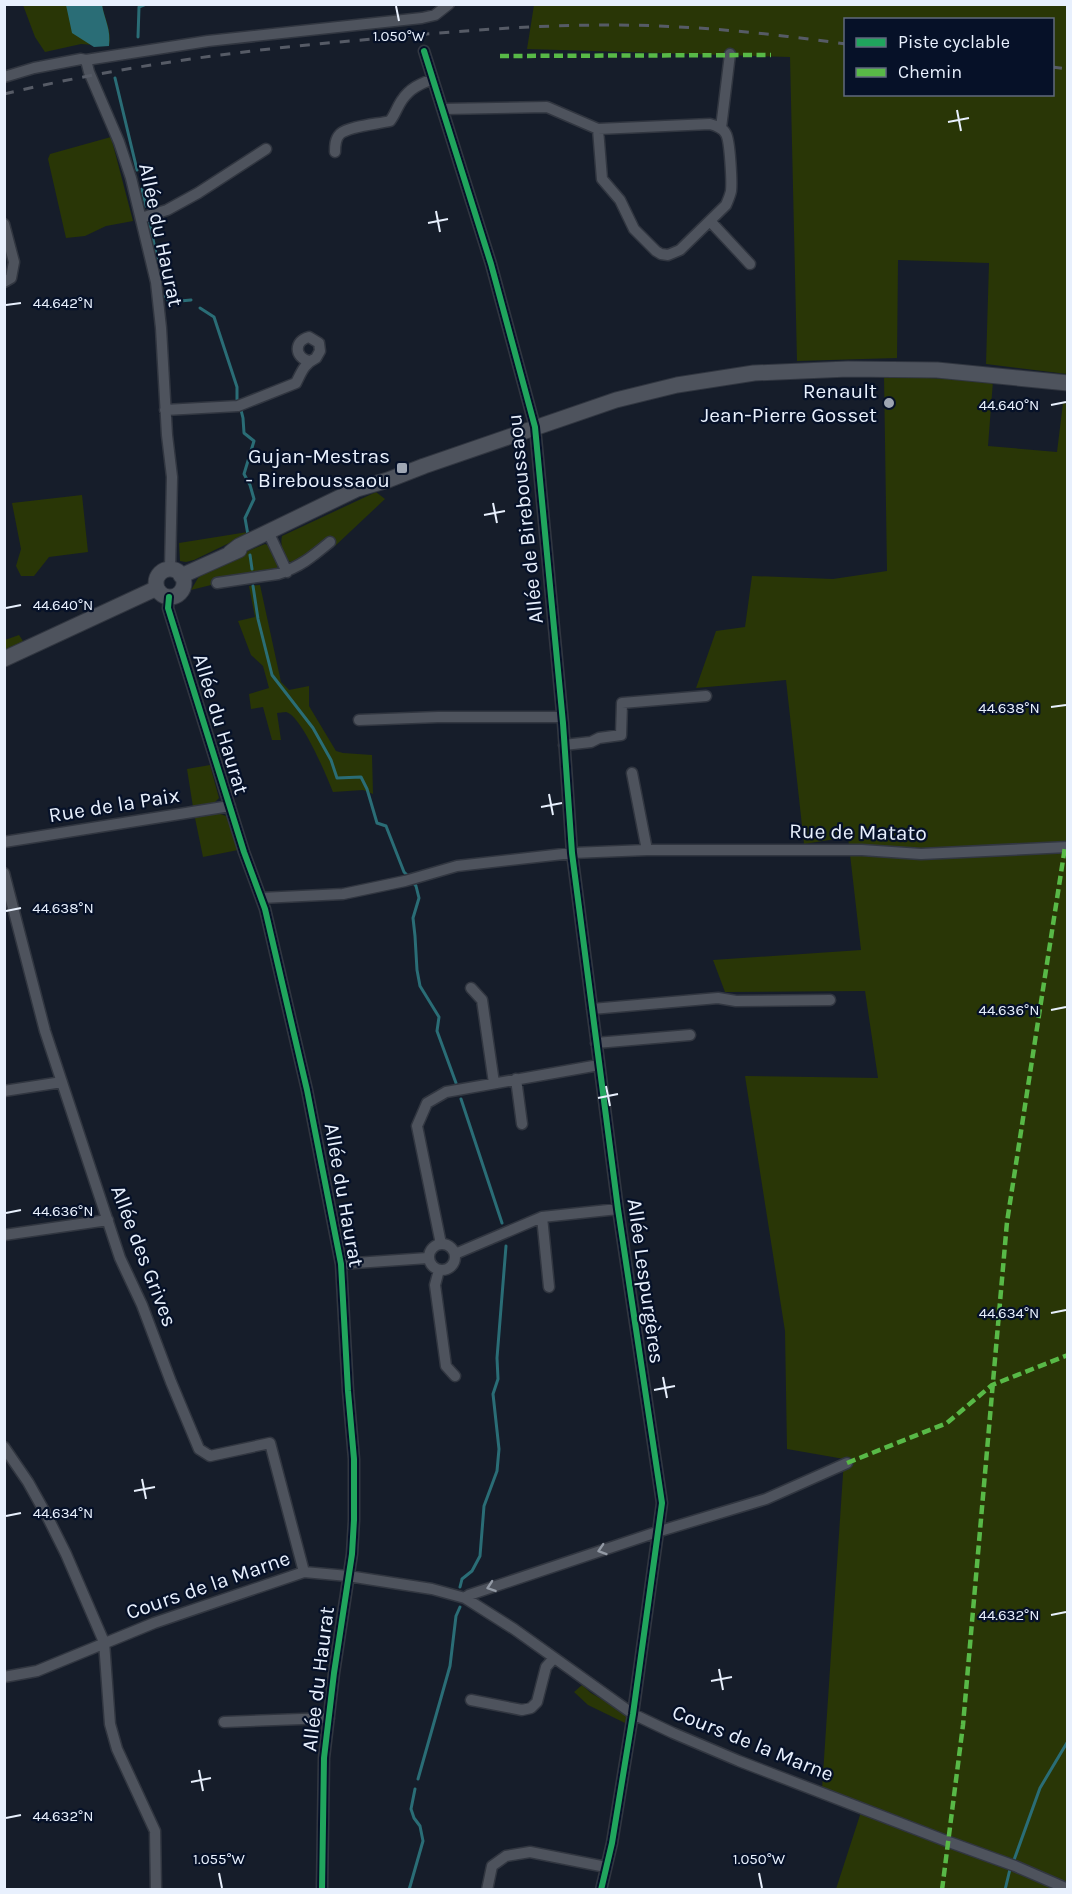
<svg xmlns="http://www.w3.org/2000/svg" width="1072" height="1894" font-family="Karla,sans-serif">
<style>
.green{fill:#293606;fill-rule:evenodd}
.water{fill:#2a6d76}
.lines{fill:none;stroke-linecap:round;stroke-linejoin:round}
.stream{stroke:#2a6d76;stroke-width:3}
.street-casing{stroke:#313640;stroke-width:13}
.secondary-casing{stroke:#313640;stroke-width:17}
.street{stroke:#4e535d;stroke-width:10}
.secondary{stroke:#4e535d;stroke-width:15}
.rail{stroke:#565b66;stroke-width:3;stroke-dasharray:10 10;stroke-linecap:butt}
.quiet{stroke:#58b947;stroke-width:4.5;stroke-dasharray:9 4.5;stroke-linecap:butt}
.cycleway-casing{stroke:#061128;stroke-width:10}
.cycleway{stroke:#20a55d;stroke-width:6}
.oneway{stroke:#939aa5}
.ticks{fill:none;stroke:#e8f0fd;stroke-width:2}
.poi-dot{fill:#9ea6b3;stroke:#061128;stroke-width:2}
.labels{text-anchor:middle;stroke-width:4.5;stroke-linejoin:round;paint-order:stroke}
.street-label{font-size:21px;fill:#e8f0fd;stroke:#061128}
.poi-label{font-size:21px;fill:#e8f0fd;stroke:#061128;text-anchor:end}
.ticks-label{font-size:15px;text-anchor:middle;fill:#e8f0fd;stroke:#061128;stroke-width:4.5;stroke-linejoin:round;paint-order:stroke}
</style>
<rect width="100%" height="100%" fill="#161d2a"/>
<path class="green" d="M23,5H102C105,20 112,30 109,46L81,44L45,52L35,37Z
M534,5H1067V374L986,364L989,263L898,260L897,358L797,361L790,57L527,49ZM846,20H1052V94H846Z
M111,137L133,221L106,226L85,236L66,238L48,159L50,154Z
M884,376L993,381L988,446L1057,452L1063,403L1067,404V1889H836L861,1812L822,1789L844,1459L787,1449L785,1331L745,1076L878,1078L865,991L725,992L713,960L861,950L848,837L804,844L786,680L696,688L716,631L745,627L752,576L833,579L887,571Z
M376,492L385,499L335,546L327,538L301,559L290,562C283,556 280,544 282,536Z
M82,495L88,552L49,557L34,576H21L16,566L21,549L12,503Z
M254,531L194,560L186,562L180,561L179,543Z
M265,544L270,546L278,564L277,568L217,578L211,585L191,590L198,578L212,566Z
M260,585L281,682L289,690L309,686V706L336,751L343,753L372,755L373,794L363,790L333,792C327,777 302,716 286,712C286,712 277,713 277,713L281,740H272L263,707L251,709L249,694L269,688L263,666L251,655L238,621L255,617L249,586Z
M19,635L23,641L21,646L5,654V640Z
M210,765L219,798L214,803L193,807L187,769Z
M218,813L226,816L238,850L203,857L195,818Z
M582,1685L591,1693L627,1714L625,1723L588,1705L574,1692Z"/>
<path class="water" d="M66,5H102C105,21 111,29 109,46L94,47L72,33Z"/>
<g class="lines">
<path class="stream" d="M138,37L139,7L146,4
M115,78L137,170
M142,189L146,206
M149,220L158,263
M165,296L169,302L191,300
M200,308L214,317L237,387V400
M241,410L243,418L244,433L254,441L244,474L250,485L254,499L245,518L248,535
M250,555L252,569
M253,586L258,619L272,675L313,728L331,760L337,778L361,777L367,789L377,823L386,826L404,872L409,877
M413,882L416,886L419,898L413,918L415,936L417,970L420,986L439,1017L437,1031L456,1083
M461,1099L502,1223
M460,1587L462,1579L472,1571L480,1556L484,1506L497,1471L499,1449L493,1394L498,1379L497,1358L506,1246
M418,1779L450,1666L456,1616L460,1607
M1014,1860L1040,1788L1068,1741
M409,1890L423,1841L420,1826L414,1818L411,1809L415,1789
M1005,1890L1010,1869"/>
<defs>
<path id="street" d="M424,51L491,264L535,427L563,723L572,853L618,1209L662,1503L633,1714L612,1843L601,1890
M86,60L89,72L119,142L131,178L156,282L161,328L167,435L172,477L170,570
M4,77L34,68L81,59L86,60L208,41L422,18L435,15L449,4
M442,109L547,107L598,129L710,124C717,126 723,128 726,134C730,141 732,182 731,191C730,196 728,200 726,205L680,250L668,255L661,254L656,251L634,229L620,200L602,179L598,129
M721,128L730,54
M335,152C335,146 335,139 340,134C349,126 378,124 390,121C395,115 397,107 402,100C410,88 420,84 433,79
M141,218L167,210L198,193L266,149
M710,221L750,264
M4,224L14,262L11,278L4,282
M165,410L238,406L296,383C302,371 304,364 316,358L320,351L319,343L309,337C294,341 294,357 309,361
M271,538L287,572
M217,583L278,574C300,567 312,557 330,542
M169,597L168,608L244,852L265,909L307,1090L341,1264L348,1391L354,1459V1520L352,1554L334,1673L324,1758L322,1890
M359,720L438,717H562
M564,745L591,742L599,738L621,735L622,703L706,696
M632,773L647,850
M4,842L230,806
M4,873L45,1031L120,1258L142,1305L171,1382L199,1449L210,1456L270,1443L304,1572
M261,898L343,894L405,881L457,866L572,853L647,850H862L921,854L1068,847
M471,988L482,1000L494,1083
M592,1009L718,998L736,1001L830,1000
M596,1043L690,1035
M516,1079L522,1124
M4,1091L62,1082
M542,1217L549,1287
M4,1235L108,1220
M429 1257a13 13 0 1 1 26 0a13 13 0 1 1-26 0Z
M441,1244L417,1126L427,1103L446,1092L599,1065
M455,1254L542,1217L618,1209
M341,1264L428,1258
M439,1270L435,1285L446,1366L455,1376
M4,1447L28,1482L47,1516L66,1554L104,1642L110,1724L117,1749L155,1831L156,1890
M465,1598L469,1595L657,1532L766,1499L847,1463
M4,1677L37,1671L154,1623L304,1572L348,1576L432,1589L465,1598L514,1629L633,1714L673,1733L739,1761L949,1842L1015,1866L1068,1889
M471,1700L522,1710L531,1708L537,1702L546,1667L554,1658
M224,1722L329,1718
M487,1890L492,1866L506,1856L530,1852L606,1867"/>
<path id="secondary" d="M230,553L239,546L357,489L388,480L424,466L616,400L677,385L754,373L848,369L937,370L1068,383
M156 583a14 14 0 1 1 28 0a14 14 0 1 1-28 0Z
M181,576L239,550
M4,659L157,588"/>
</defs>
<use href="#street" class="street-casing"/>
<use href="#secondary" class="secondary-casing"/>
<use href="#street" class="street"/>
<use href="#secondary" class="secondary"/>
<path class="rail" d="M1052,67L1068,69
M4,94C122,66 242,50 362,40C445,32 528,25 611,25C689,25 768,33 846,44"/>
<path class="quiet" d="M500,56L771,55
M847,1463L947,1423L992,1385L1068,1355
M942,1890L963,1725L1007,1222L1065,847"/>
<defs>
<path id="cycleway" d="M424,51L491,264L535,427L563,723L572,853L618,1209L662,1503L633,1714L612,1843L601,1890
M169,597L168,608L244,852L265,909L307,1090L341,1264L348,1391L354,1459V1520L352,1554L334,1673L324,1758L322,1890"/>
</defs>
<use href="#cycleway" class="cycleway-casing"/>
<use href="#cycleway" class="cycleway"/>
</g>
<defs><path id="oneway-chevron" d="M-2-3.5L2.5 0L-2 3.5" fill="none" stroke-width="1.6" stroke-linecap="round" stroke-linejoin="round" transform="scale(1.5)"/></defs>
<g class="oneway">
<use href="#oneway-chevron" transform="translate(602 1550) rotate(162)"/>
<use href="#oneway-chevron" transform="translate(491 1587) rotate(161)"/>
</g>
<path class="ticks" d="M396,6L399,21M957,110L961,131M948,122L969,118M436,211L440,232M428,223L448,219M6,305L21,303M1051,405L1066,402M493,503L497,523M484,515L505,511M6,608L21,605M1051,707L1066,705M549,794L553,815M541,807L562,803M6,911L21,908M1051,1010L1066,1007M606,1086L610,1106M598,1098L618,1094M6,1213L21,1210M1051,1313L1066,1310M663,1377L667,1398M654,1390L675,1386M142,1479L146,1499M134,1491L155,1487M6,1516L21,1513M1051,1615L1066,1612M719,1669L723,1690M711,1681L732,1677M199,1770L203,1791M191,1782L211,1778M6,1818L21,1815M219,1873L222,1888M759,1873L762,1888"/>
<g class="poi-dot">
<circle cx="889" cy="403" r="6"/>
<rect x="396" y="462" width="12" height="12" rx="3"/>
</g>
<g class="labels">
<g class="street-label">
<text transform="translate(161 235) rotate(78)" y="7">Allée du Haurat</text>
<text transform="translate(525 519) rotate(-96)" y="7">Allée de Bireboussaou</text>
<text transform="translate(221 724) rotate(73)" y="7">Allée du Haurat</text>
<text transform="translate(114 805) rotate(-9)" y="7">Rue de la Paix</text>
<text transform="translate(858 832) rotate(1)" y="7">Rue de Matato</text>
<text transform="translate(344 1195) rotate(80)" y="7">Allée du Haurat</text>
<text transform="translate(144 1256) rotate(69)" y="7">Allée des Grives</text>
<text transform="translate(646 1281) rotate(82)" y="7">Allée Lespurgères</text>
<text transform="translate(208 1585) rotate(-19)" y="7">Cours de la Marne</text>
<text transform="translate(318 1679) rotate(-83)" y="7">Allée du Haurat</text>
<text transform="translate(753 1743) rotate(22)" y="7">Cours de la Marne</text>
</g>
<g class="poi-label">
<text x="877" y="398">Renault<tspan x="877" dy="24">Jean-Pierre Gosset</tspan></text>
<text x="390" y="463">Gujan-Mestras<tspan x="390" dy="24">- Bireboussaou</tspan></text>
</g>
</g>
<g class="ticks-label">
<text x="399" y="41">1.050°W</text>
<text x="63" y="308">44.642°N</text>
<text x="1009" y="410">44.640°N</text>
<text x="63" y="610">44.640°N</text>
<text x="1009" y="713">44.638°N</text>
<text x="63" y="913">44.638°N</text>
<text x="1009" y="1015">44.636°N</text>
<text x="63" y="1216">44.636°N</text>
<text x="1009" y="1318">44.634°N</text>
<text x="63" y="1518">44.634°N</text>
<text x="1009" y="1620">44.632°N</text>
<text x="63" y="1821">44.632°N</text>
<text x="219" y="1864">1.055°W</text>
<text x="759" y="1864">1.050°W</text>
</g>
<rect width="1072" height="1894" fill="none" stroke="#e8f0fd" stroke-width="12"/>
<rect x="844" y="18" width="210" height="78" fill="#061128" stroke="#606a7d" stroke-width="1.5"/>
<rect x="856" y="38" width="30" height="9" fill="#20a55d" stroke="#606a7d" stroke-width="1.5"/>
<text x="898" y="48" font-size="18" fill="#e8f0fd">Piste cyclable</text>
<rect x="856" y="68" width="30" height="9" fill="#58b947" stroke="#606a7d" stroke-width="1.5"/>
<text x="898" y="78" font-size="18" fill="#e8f0fd">Chemin</text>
</svg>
